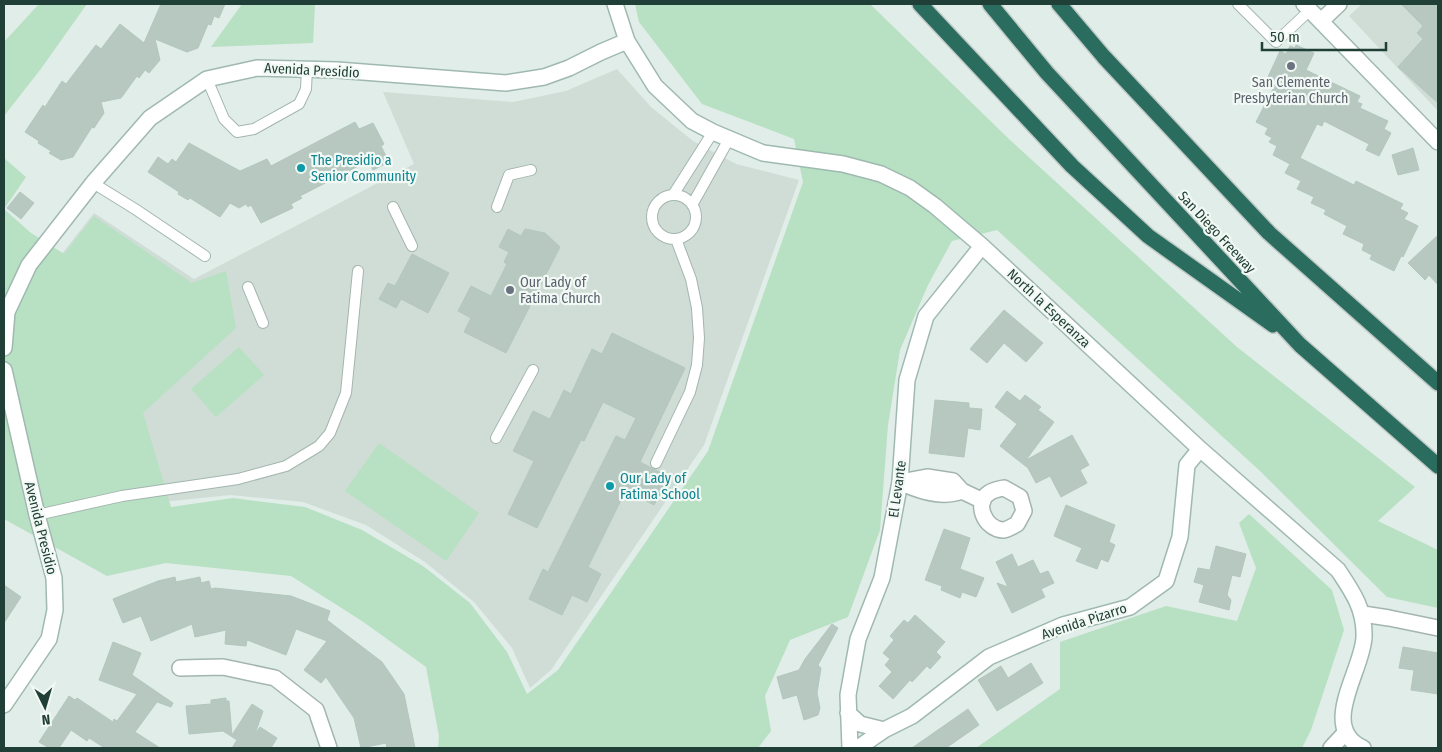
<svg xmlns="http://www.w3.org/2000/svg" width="1442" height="752" font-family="'Fira Sans Condensed',sans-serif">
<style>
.built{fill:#cfddd6}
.green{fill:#b8e0c3}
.building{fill:#b6c8c0;stroke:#b3c7bf}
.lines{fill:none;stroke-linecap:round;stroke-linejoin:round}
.lane-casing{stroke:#a3b5af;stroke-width:12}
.street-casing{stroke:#a3b5af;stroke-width:18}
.secondary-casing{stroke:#9fb9b0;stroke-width:18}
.highway-casing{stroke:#c1c9c7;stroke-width:18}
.lane{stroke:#fff;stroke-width:10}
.street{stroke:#fff;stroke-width:15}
.secondary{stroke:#fff;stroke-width:15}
.highway{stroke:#2a6d5f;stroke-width:15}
.worship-dot{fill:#6b7280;stroke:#f2f9f5;stroke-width:2}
.culture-dot{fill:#0f9aa8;stroke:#f2f9f5;stroke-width:2}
.labels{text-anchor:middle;stroke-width:4.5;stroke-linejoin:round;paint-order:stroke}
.street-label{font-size:14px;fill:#203f36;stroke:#f2f9f5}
.worship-label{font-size:14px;fill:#5b616d;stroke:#f2f9f5}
.culture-label{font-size:14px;fill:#0d838f;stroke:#f2f9f5;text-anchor:start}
</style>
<rect width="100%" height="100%" fill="#e1ede8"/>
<path class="built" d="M1362,4H1438V111L1349,16Z
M617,69L651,107L693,141L736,164L799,180L704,445L551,670L530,688L512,648L474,602L425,562L366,525L303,502L230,495L133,505L32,292L94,213L194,279L414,164L383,92L513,102L566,91Z"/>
<path class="green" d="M39,4H87L40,70L4,116V42Z
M242,4H315L313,43L211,47Z
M635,4H870L1010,140L1237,347L1415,487L1378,521L1438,550V608L1387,597L1260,471L997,230L952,241L928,285L900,350L888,425L880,530L848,617L790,640L765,696L771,731L758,748H438L439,736L426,667L362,621L291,576L166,563L107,576L4,519V158L26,177L4,209L31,233L64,254L94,216L192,283L226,271L236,328L143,413L171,507L233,498L305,507L362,530L423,566L470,603L507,652L527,694L558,670L708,451L803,182L794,139L702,104L639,22Z
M239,347L264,375L216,417L191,389Z
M379,443L479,513L446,561L345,491Z
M1249,514L1332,590L1344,630L1311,730L1302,748H976L1060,689V642L1166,606L1237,621L1256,568L1239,523Z"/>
<path class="building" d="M161,4H225L219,18L214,16L211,25L208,24L198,48L187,52L155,39L160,60L149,73L145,70L139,78L137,76L121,98L101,102L104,113L94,128L92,127L73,157L61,160L49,153L51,151L38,143L39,141L25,132L43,105L45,107L62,81L66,84L96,45L101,49L120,24L144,43Z
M1401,4H1438V103L1398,67L1423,39L1417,33L1423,26Z
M1296,45L1314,53L1306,70L1360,96L1357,102L1362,104L1360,108L1388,121L1384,129L1391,133L1379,156L1366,150L1369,144L1324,121L1322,126L1317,124L1300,158L1354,185L1356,181L1403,204L1400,209L1408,213L1404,219L1418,226L1403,257L1401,256L1394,271L1370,259L1372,255L1362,250L1364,244L1343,234L1347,226L1324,214L1326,210L1311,203L1314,197L1297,189L1301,181L1285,173L1290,164L1273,155L1277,146L1269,142L1272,138L1265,134L1268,128L1256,122L1277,81L1268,77L1280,51L1286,54L1290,46L1295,48Z
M355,122L359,129L373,123L384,144L381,146L389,162L373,170L368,161L300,196L302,198L291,204L293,208L261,223L251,205L248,207L246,204L239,208L230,203L220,217L190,198L188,200L178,194L179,192L148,172L158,157L168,164L172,159L176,162L189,143L240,171L267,159L271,166Z
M1413,148L1419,170L1398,175L1392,155Z
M20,192L34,203L21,219L7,208Z
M508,229L521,236L525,229L545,233L560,247L506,353L464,332L471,318L458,311L471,286L491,296L507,264L504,262L509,252L499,247Z
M1438,235V285L1429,275L1425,280L1408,263Z
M412,254L449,273L428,313L401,299L396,308L379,299L388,283L395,286Z
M1004,310L1043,343L1026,362L1004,343L987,363L970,349Z
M612,333L685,368L640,462L669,477L654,505L626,490L588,567L601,574L587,602L572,595L562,615L529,599L543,569L548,572L616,436L625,440L636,418L603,402L584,441L581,440L537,528L508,514L534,461L513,451L533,411L550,419L564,390L571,394L592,349L602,354Z
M1007,391L1020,401L1025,395L1041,407L1038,410L1054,422L1026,460L1072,435L1089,465L1080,470L1087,483L1061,497L1050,476L1036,483L1028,468L1000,446L1017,424L995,407Z
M935,400L969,403V408L982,409L980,430L968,428L964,457L929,453Z
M1066,505L1115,525L1109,542L1115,545L1108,562L1101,559L1097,569L1076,561L1082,548L1054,536Z
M944,529L970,538L960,569L984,578L976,597L962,592L960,598L941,590L942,586L925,580Z
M1216,546L1246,554L1240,577L1232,575L1227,595L1231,600L1229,610L1199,602L1204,585L1194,582L1198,568L1210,570Z
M1012,554L1018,567L1033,560L1040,574L1048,571L1054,583L1041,589L1045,597L1012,613L997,583L1008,587L996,562Z
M175,577L176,582L200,577L201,583L209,581L211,589L215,588L291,596L330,611L327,620L382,662L404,694L415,748H387L386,743L361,748L354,718L326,677L321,683L304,670L327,641L296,629L286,655L247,640L246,646L225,644L226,630L195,637L192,624L151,641L141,616L123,623L113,599L158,581Z
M4,585L21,597L4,623Z
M915,615L945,642L936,652L941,657L930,669L927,666L912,682L910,680L893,699L879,686L892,672L885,665L890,659L883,653L894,640L890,636L904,620L908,623Z
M832,624L838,628L818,665L821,668L817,693L820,708L818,715L804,720L797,695L783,699L777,677L799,670L805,659Z
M113,642L141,653L132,675L173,703L171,707L157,702L135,732L160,748H105L89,738L87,741L71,730L59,748H49L39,742L69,696L75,700L77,698L113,722L114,719L117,721L137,694L99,680Z
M1403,647L1438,653V694L1411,690L1414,670L1399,668Z
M1031,663L1043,683L997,711L978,680L1001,666L1008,678Z
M226,698V701H229L232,735L252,704L263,711L255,734L260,727L277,738L271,748H232L237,740L223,731L189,734L186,706L211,704V700Z
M968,709L979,725L946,748H912Z"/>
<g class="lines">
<defs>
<path id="lane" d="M1238,4L1276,42L1310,10
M207,79L224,119L237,132L254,129L299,104L306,89L307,69
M93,183L135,209L205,256
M673,195L713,132
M652 217a22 22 0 1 1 44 0a22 22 0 1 1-44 0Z
M692,205L729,139
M393,207L412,246
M497,207L509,175L531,170
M248,287L263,323
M496,438L533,370
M656,463L690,392L697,365L699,338L697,308L691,279L676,239
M37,515L122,496L238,479L286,466L319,446L330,433L346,393L358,271"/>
<path id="street" d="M1321,21L1339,4
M900,482L927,477L953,481L962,491L983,501
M900,482C919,491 942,499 962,491
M1004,488L1020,497L1024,511L1017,524C1013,526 1007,530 1003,530C984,529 974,502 989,493C993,490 999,489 1004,488Z
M1363,614L1389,618L1438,628
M180,668L223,667L275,678L316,710L329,748
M1331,748L1345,733"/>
<path id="secondary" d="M615,4L627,41L655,86L692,121L713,132L763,153L843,164L881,174L910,188L935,206L982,246L1200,449L1338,570C1352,591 1365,609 1364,637C1363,670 1318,728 1363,748
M1304,4L1438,142
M4,348L7,312L29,265L93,183L150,118L207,79L257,68L337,70L506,83L544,77L569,68L601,52L627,41
M4,370L37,515L54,578L55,610L49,639L4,705
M848,713L860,724L884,730
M850,748L848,695L858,639L882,578L900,482L907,380L926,316L982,246
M858,748L884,730L912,716L989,657L1063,625L1130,607L1166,581L1180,537L1187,465L1200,449"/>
<path id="highway" d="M920,4L1072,166L1148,236L1273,325
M990,4L1047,73L1300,345L1438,466
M1059,4L1104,57L1269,233L1438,383"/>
</defs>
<use href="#lane" class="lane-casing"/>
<use href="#street" class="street-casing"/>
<use href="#secondary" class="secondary-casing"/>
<use href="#highway" class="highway-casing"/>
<use href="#lane" class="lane"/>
<use href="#street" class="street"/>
<use href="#secondary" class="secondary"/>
<use href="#highway" class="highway"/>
</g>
<g class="worship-dot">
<circle cx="1291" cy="66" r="5"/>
<circle cx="510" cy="290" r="5"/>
</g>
<g class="culture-dot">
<circle cx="301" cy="168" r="5"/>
<circle cx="610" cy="486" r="5"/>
</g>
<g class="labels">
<g class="street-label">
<text transform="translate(312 70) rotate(3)" y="5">Avenida Presidio</text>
<text transform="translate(1217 232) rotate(47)" y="5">San Diego Freeway</text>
<text transform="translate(1049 308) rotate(43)" y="5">North la Esperanza</text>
<text transform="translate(897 489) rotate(-82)" y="5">El Levante</text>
<text transform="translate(41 528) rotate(76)" y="5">Avenida Presidio</text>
<text transform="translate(1084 621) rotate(-18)" y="5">Avenida Pizarro</text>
</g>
<g class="worship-label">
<text x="1291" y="87">San Clemente<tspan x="1291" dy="16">Presbyterian Church</tspan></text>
<text x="520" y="287" text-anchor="start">Our Lady of<tspan x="520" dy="16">Fatima Church</tspan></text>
</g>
<g class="culture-label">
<text x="311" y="165">The Presidio a<tspan x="311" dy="16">Senior Community</tspan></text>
<text x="620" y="483">Our Lady of<tspan x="620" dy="16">Fatima School</tspan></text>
</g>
</g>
<rect width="1442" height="752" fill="none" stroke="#203f36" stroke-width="10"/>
<g transform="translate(45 707) rotate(175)" stroke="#f2f9f5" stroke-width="4" paint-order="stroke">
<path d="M0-4L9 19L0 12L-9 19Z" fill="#203f36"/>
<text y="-8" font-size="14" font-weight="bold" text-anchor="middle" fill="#203f36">N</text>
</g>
<path d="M1262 42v8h124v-8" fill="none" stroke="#203f36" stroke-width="2.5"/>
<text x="1270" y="42" font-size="15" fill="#203f36" stroke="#f2f9f5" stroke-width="4" paint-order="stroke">50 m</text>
</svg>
